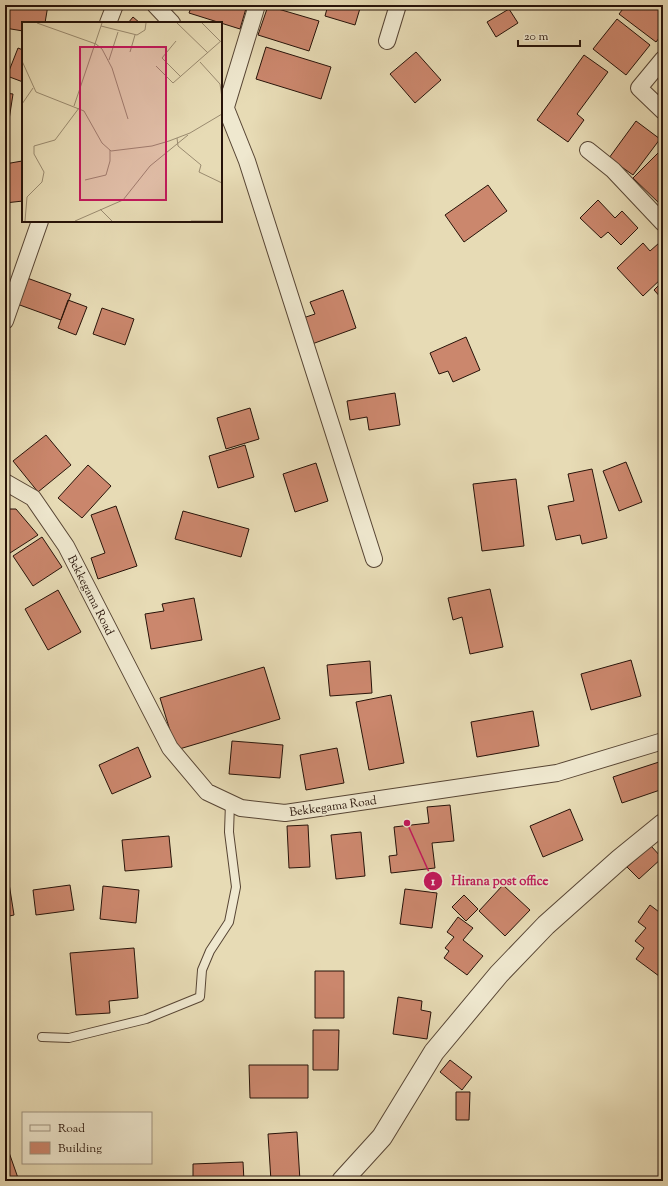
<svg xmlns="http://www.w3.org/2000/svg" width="668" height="1186" font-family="'Sorts Mill Goudy',serif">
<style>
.building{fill:#cb876d;stroke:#271309}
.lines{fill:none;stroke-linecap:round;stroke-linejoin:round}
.service-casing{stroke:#574534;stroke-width:10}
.minor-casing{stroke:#574534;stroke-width:18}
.tertiary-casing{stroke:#574534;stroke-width:22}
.service{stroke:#efe8cf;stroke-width:8}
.minor{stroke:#efe8cf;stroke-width:16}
.tertiary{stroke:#efe8cf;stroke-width:20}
.labels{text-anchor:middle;stroke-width:3.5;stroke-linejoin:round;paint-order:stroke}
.street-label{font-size:12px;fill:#271309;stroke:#efe8cf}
.inset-road{fill:none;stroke:#9a8b70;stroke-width:1}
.view{fill:#c2185b;fill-opacity:0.15;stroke:#c2185b;stroke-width:2}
.inset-edge{fill:none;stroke:#271309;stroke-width:2}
.leader{fill:none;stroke:#c2185b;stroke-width:1.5}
.callout-dot{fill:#c2185b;stroke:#efe8cf;stroke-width:1.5}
.mark-label{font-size:12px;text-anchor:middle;font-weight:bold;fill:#fff}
.callout-label{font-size:13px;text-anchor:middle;font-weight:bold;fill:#c2185b;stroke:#efe8cf;stroke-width:3.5;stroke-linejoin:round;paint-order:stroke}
</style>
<rect width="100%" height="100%" fill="#e7dbb5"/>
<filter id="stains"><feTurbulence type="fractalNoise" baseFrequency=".005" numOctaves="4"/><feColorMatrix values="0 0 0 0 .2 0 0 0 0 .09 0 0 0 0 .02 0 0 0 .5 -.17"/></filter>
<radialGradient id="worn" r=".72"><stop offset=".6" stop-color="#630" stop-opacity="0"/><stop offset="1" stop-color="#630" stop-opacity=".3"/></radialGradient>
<path class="building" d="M5,5H48L45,23H23V31L5,28Z
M192,5H247L240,29L189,13Z
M328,5H361L355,25L325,16Z
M626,5H663V33L656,42L619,14Z
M268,6L319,21L309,51L258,35Z
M509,9L518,23L496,37L487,22Z
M133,17L140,23H128Z
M617,19L650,45L626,75L593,49Z
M266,47L331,67L321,99L256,79Z
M18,48L23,50V82L7,76Z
M416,52L441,80L415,103L390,74Z
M584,55L608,72L577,114L584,120L568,142L537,120Z
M5,93L13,94L7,133H5Z
M636,121L660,139L633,175L609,158Z
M663,148V203L661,205L633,178Z
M22,161L23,171V201L5,203V164Z
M488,185L507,211L464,242L445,215Z
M598,200L615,218L622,211L638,228L621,245L608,232L601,238L580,218Z
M643,243L650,251L659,243L663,247V277L643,296L617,268Z
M27,278L71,294L61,320L17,304Z
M663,281V300L654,290Z
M343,290L356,328L312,344L303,318L315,314L310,302Z
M68,300L87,307L76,335L58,328Z
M102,308L134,319L125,345L93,334Z
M466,337L480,370L453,382L448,371L439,374L430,353Z
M395,393L400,425L369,430L367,417L350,420L347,401Z
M250,408L259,439L226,449L217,418Z
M46,435L71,465L38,492L13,461Z
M245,445L254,477L218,488L209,456Z
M626,462L642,502L619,511L603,471Z
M316,463L328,501L295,512L283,474Z
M88,465L111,486L82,518L58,498Z
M592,469L607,538L582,544L580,535L556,540L548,506L574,501L568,474Z
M516,479L524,546L482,551L473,484Z
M116,506L137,566L98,579L91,558L105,553L91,515Z
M5,509H16L38,535L10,553L5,551Z
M183,511L249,529L241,557L175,539Z
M42,537L62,567L33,586L13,556Z
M490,589L503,647L470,654L462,617L453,620L448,598Z
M58,590L81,632L48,650L25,609Z
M194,598L202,640L151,649L145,614L164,611L162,604Z
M631,660L641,696L591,710L581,674Z
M370,661L372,693L330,696L327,665Z
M264,667L280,719L176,750L160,698Z
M391,695L404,763L369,770L356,702Z
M533,711L539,746L477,757L471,722Z
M232,741L283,745L280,778L229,774Z
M138,747L151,777L112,794L99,765Z
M337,748L344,783L306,790L300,755Z
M659,762L663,774V789L622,803L613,777Z
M450,805L454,841L432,843L435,868L391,873L389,856L397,855L394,827L429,823L427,807Z
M570,809L583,840L543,857L530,826Z
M308,825L310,867L289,868L287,826Z
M361,832L365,876L336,879L331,835Z
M169,836L172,867L125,871L122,840Z
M651,846L662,858L639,879L627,867Z
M5,877H8L14,915L5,917Z
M70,885L74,910L36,915L33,890Z
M503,885L530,910L505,936L479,911Z
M103,886L139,890L136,923L100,919Z
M405,889L437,893L432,928L400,924Z
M464,895L478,909L466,921L452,907Z
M650,905L663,915V979L636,959L644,948L635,941L646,928L638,922Z
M458,917L473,928L463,940L483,956L467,975L444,958L449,951L445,948L454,937L447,932Z
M134,948L138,998L109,1001L110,1013L76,1015L70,953Z
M315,971H344V1018H315Z
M398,997L422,1001L421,1010L431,1012L427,1039L393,1034Z
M313,1030H339L338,1070H313Z
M450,1060L472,1077L462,1090L440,1072Z
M249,1065H308V1098H250Z
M456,1092H470L469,1120H456Z
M297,1132L300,1181H271L268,1134Z
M5,1141L18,1178L10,1181H5Z
M243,1162L244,1181H193V1164Z
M443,1177L486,1179V1181H443Z"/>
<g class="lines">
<defs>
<path id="service" d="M42,1037L69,1038L146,1019L200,997L202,970L210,951L229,922L236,887L229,832L230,803"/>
<path id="minor" d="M155,5L172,23
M108,23L115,5
M387,41L398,5
M663,59L639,88L663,111
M221,96L247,161L374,559
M226,107L257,5
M588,150L613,170L663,223
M5,321L40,221
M5,482L33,498L66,546L170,748L207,792L241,808L285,813L557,773L663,741"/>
<path id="tertiary" d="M342,1181L382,1137L434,1052L499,974L546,925L620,859L663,824"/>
</defs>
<use href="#service" class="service-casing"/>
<use href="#minor" class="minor-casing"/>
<use href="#tertiary" class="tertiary-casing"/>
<use href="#service" class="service"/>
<use href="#minor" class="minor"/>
<use href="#tertiary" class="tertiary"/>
</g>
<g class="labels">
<g class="street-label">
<text transform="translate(91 595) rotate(63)" y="4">Bekkegama Road</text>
<text transform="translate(333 806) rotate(-8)" y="4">Bekkegama Road</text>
</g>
</g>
<g transform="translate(22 22)">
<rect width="200" height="200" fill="#e7dbb5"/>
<path class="inset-road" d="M15,1L74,22L80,27L90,46L106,97M155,1L186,31M180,1L198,19M79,4L115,13L123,8L124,1M154,19L140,36L159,55M108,30L113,13M87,38L96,10M0,39L14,70L62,89L80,121L89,129L130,124L147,119L168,111L200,92M178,40L198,62L200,76M134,44L151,61L200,18M0,82L11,66M52,84L80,1M155,116L156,124L179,143L177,150L200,161M63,158L84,153L88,139V128M78,187L90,199M3,199L5,175L20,160L22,150L12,132V124L33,118L57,86M53,199L101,178L128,144L166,113M169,199H200"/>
<path class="view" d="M58,25H144V178H58Z"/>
<rect width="200" height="200" class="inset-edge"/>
</g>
<path class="leader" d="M407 823L433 881"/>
<g class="callout-dot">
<circle cx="407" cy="823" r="4"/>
<circle cx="433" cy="881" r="10"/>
</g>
<g class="mark-label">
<text x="433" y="885">1</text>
</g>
<g class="callout-label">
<text x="500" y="885">Hirana post office</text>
</g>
<rect width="668" height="1186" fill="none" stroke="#e7dbb5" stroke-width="20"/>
<rect x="6" y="6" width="656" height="1174" fill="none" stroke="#271309" stroke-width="2"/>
<rect x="10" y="10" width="648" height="1166" fill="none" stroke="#271309"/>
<rect x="22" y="1112" width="130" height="52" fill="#efe8cf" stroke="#9f9380"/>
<rect x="30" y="1125" width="20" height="6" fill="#efe8cf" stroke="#9f9380"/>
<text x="58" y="1132" font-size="12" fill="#271309">Road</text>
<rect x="30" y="1142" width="20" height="12" fill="#cb876d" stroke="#9f9380"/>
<text x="58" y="1152" font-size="12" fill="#271309">Building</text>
<path d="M518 40v6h62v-6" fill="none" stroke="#271309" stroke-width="2"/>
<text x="524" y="40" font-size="12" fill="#271309" stroke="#efe8cf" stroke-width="3" paint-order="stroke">20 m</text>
<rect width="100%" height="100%" filter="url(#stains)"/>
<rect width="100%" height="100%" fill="url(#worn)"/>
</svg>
